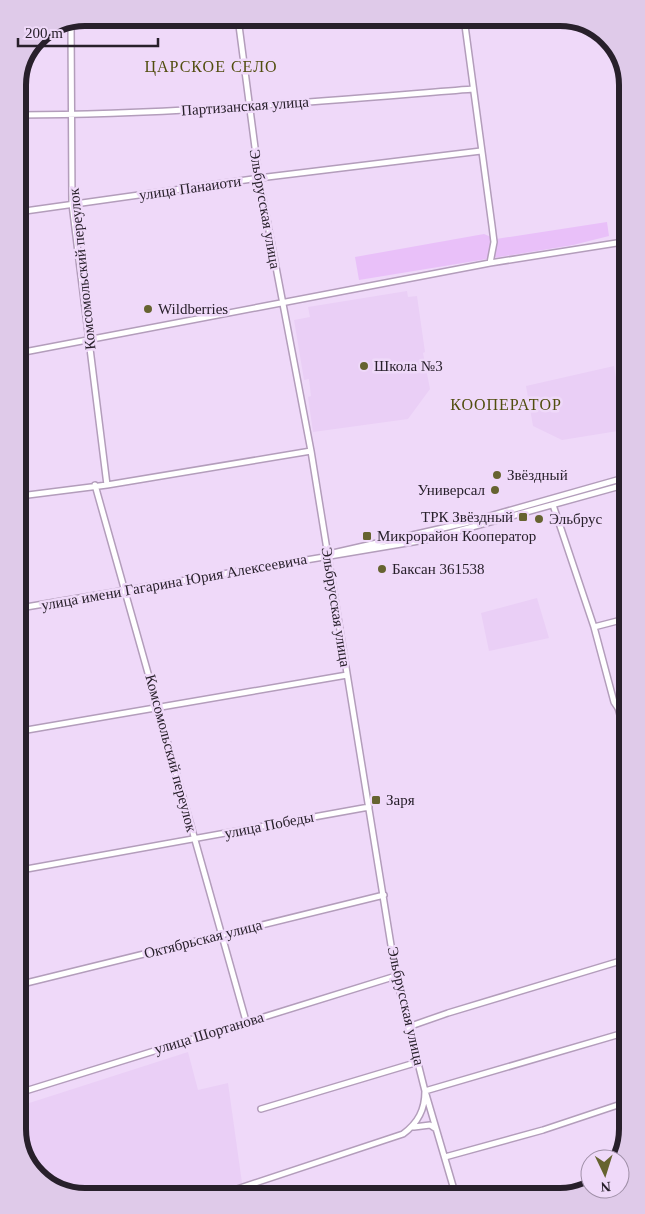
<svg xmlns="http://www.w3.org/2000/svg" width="645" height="1214" font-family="'Times New Roman',serif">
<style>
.built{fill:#eacff6}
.green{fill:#e9c0f9}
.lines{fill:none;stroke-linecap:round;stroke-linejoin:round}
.minor-casing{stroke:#b39dbb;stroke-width:8}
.minor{stroke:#fff;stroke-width:5}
.poi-dot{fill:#666330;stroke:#efd9f9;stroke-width:2}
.labels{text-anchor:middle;stroke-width:5;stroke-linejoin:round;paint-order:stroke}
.street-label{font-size:15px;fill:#28202b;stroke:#efd9f9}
.poi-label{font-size:15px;fill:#28202b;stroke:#efd9f9;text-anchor:start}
.neighbourhood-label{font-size:16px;letter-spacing:1px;fill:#514d0e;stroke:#efd9f9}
.rim{fill:none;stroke:#28202b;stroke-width:6}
</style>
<rect width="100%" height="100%" fill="#efd9f9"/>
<path class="built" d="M407,291L408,297L417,296L425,352L423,353L430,389L408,419L313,432L308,397L311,396L309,379L304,380L294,320L310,317L308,307Z
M614,366L624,430L562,440L533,426L526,386Z
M537,598L549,638L489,651L481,613Z
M188,1052L198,1090L228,1083L242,1183L210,1195L81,1196L47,1185L23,1155V1105Z"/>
<path class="green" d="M607,222L609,236L573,245L359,280L355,257L484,234L496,239Z"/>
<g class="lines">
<defs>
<path id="minor" d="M238,18L259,178L311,451L396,976L425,1091L455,1193
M464,18L492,226L494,242L490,263
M71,23L72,204L107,485
M66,26L199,18
M18,115C170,115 321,101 473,89
M18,212L259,178L481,151
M19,353L490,263L623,242
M95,485L246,1021
M20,496L107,485L311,451
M553,505L594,627L614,702L618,708L626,736
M333,553L465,523L624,478
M20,608L425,540L624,485
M594,627L625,619
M617,706L625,704
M21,731L347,675
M21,870L369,807
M22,984L384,895
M408,1027L448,1013L627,959
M22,1092L396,976
M261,1109L418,1062
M414,1127L430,1125L436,1129
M445,1157L543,1130L627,1102
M579,1191L590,1187
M219,1195L403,1134C418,1123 425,1110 425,1091L627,1032"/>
</defs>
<use href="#minor" class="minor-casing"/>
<use href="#minor" class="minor"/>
</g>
<g class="poi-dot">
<circle cx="148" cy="309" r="5"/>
<circle cx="364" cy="366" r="5"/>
<circle cx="497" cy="475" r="5"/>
<circle cx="495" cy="490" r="5"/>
<rect x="518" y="512" width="10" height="10" rx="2.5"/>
<circle cx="539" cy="519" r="5"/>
<rect x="362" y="531" width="10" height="10" rx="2.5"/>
<circle cx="382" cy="569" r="5"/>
<rect x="371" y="795" width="10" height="10" rx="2.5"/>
</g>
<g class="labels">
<g class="street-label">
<text transform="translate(245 106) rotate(-4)" y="5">Партизанская улица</text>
<text transform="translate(190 188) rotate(-8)" y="5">улица Панаиоти</text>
<text transform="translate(265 209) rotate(80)" y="5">Эльбрусская улица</text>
<text transform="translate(82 269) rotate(-96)" y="5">Комсомольский переулок</text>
<text transform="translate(174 582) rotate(-10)" y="5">улица имени Гагарина Юрия Алексеевича</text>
<text transform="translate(336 607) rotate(81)" y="5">Эльбрусская улица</text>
<text transform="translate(171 753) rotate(75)" y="5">Комсомольский переулок</text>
<text transform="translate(269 825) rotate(-11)" y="5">улица Победы</text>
<text transform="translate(203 939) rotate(-14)" y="5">Октябрьская улица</text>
<text transform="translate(406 1006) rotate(77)" y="5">Эльбрусская улица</text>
<text transform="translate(209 1033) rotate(-17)" y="5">улица Шортанова</text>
</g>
<g class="poi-label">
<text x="158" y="314">Wildberries</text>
<text x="374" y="371">Школа №3</text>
<text x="507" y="480">Звёздный</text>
<text x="485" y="495" text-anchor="end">Универсал</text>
<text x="513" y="522" text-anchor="end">ТРК Звёздный</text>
<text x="549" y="524">Эльбрус</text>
<text x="377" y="541">Микрорайон Кооператор</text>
<text x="392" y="574">Баксан 361538</text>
<text x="386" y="805">Заря</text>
</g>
<g class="neighbourhood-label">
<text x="211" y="72">ЦАРСКОЕ СЕЛО</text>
<text x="506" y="410">КООПЕРАТОР</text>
</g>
</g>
<path d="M0 0H645V1214H0ZM85 26H560A59 59 0 0 1 619 85V1129A59 59 0 0 1 560 1188H85A59 59 0 0 1 26 1129V85A59 59 0 0 1 85 26Z" fill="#dfcae9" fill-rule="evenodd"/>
<path class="rim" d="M85 26H560A59 59 0 0 1 619 85V1129A59 59 0 0 1 560 1188H85A59 59 0 0 1 26 1129V85A59 59 0 0 1 85 26Z"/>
<g transform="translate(605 1174) rotate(176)"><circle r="24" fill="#efd9f9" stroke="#9f8fa7"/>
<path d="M0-4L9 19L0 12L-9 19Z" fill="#666330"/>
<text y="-8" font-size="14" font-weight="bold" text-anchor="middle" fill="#28202b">N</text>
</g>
<path d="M18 38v8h140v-8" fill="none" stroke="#28202b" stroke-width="2.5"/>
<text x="25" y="38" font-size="15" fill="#28202b" stroke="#efd9f9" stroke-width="4" paint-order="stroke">200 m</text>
</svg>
